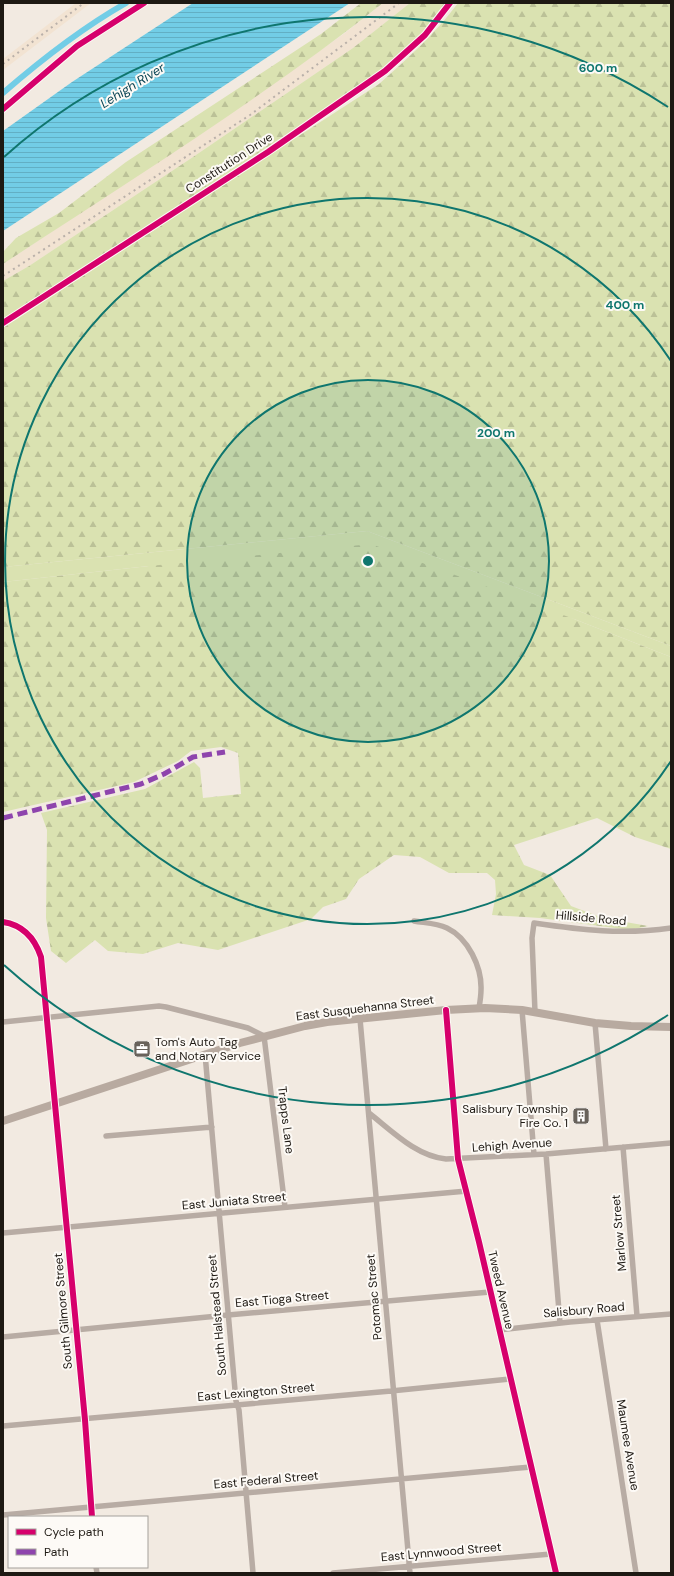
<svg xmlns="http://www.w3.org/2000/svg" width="674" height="1576" font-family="'DM Sans',sans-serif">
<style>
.built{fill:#f2e3d2}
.green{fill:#dae2b1}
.forest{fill:url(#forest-firs)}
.water{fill:url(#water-rules)}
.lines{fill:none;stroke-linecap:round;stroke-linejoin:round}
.canal{stroke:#72cde6;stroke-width:6}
.minor{stroke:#b8aca4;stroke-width:5.5}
.secondary{stroke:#b8aaa0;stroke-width:8}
.rail{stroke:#b9b0a9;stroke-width:2;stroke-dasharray:2 4;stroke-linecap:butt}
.quiet{stroke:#8e44ad;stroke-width:5;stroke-dasharray:10 5;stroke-linecap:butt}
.cycleway-casing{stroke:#fdfaf6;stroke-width:8}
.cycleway{stroke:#d6006c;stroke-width:6}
.ring{fill:none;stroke:#0f766e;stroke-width:2}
.labels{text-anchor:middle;stroke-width:4;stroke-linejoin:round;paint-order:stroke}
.street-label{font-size:12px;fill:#1e1913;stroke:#fdfaf6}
.poi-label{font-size:12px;fill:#1e1913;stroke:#fdfaf6;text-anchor:start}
.water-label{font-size:13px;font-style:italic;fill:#074353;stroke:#fdfaf6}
.centre{fill:#0f766e;stroke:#fdfaf6;stroke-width:2}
.ring-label{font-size:12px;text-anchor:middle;font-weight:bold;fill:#0f766e;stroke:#fdfaf6;stroke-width:4;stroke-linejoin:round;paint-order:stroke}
</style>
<defs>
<pattern id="forest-firs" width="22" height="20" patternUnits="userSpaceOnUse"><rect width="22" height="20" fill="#dae2b1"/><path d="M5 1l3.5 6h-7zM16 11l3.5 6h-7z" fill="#bbc197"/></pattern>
<pattern id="water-rules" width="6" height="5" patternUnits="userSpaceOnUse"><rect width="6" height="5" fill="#72cde6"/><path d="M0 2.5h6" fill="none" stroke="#62afc4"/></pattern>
</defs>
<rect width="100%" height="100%" fill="#f2eae1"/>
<path class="built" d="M76,3H91L3,70V59Z
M383,3H410L353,48L193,157L29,266L3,281V264L225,117L345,33Z"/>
<path class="green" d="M367,531L671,646V657L574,619L149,566L3,582V567Z"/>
<path class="forest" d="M361,3H383C263,98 131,180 3,264V252L16,238L59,213L126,162L321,34Z
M410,3H446L426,30L376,74L211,185L3,319V281L29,266L193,157L353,48Z
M458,3H671V646L367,531L3,567V328L379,84C407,59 436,33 458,3Z
M371,544L574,619L671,657V849L635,837L597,818L514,845L524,865L550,875L571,906L603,918L648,926L630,930L540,918L492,915L496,894L495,880L487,873H449L420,857L394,855L359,879L346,899L323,907L311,919L218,950L178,943L143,954L108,951L95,940L66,963L51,951L46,918L47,830L41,813L145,789L194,762L200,768L203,798L241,794L238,753L221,747L191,751L178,761L134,782L3,812V582L149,566Z"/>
<path class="water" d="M193,3H350L3,231V131L72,82Z"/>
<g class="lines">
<path class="canal" d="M3,93C41,60 82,28 126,3"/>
<path class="minor" d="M3,323L268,152L385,71L425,35L450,3
M414,921C425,923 436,923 447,928C468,938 482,967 481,990C481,996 480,1002 479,1008
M3,922C23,925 35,939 41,957L85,1420L92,1517
M446,1010L458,1159L479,1242L556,1573
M522,1010L534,1154
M535,1012L532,938L534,923C582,930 622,935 671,928
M360,1019L410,1573
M3,1022L159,1006L166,1007L248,1028L264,1036L285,1207
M595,1023L606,1149
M205,1054L236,1401L239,1410L253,1573
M369,1113C392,1131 416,1156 446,1159L546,1154L671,1143
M106,1136L212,1127
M623,1147L637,1316
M546,1154L560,1323
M3,1233L467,1191
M597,1320L636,1573
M499,1330L570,1322L671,1314
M3,1337L228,1315L490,1292
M3,1426L391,1391L510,1379
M3,1515L531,1467
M96,1567L97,1573
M333,1573L551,1554"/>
<path class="secondary" d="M3,1121L240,1043L305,1026L327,1022L446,1010L485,1008L522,1010L595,1023L631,1026L671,1027"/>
<path class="rail" d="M3,64L84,3
M3,276L250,115L399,3"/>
<path class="quiet" d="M3,818L141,784L164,774L193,757L225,752"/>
<defs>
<path id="cycleway" d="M3,109L77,46L144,3
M3,323L268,152L385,71L425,35L450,3
M3,922C23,925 35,939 41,957L85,1420L92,1517
M446,1010L458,1159L479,1242L556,1573"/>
</defs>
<use href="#cycleway" class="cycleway-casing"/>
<use href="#cycleway" class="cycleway"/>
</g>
<circle cx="368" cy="561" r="181" fill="#0f766e" fill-opacity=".12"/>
<g class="ring">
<circle cx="368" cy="561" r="181"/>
<path d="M671 761A363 363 0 1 1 671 361"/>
<path d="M668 1015A544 544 0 0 1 4 965M4 157A544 544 0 0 1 668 107"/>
</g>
<defs>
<symbol id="office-square" viewBox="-11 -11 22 22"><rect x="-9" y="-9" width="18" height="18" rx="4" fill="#68625b" stroke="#fdfaf6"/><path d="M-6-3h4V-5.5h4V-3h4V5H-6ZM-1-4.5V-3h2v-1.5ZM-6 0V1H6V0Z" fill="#fff"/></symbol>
<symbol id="building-square" viewBox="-11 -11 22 22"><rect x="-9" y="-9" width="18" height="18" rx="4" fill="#68625b" stroke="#fdfaf6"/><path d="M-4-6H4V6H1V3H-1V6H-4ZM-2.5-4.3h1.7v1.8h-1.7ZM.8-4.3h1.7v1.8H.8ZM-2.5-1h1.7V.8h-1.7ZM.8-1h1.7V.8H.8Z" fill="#fff"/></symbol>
</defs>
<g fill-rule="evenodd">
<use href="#office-square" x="132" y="1039" width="20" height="20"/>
<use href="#building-square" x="571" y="1106" width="20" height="20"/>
</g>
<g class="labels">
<g class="street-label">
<text transform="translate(229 163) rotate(-33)" y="4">Constitution Drive</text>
<text transform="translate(591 918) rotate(5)" y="4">Hillside Road</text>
<text transform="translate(365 1008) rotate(-7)" y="4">East Susquehanna Street</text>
<text transform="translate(286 1120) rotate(83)" y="4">Trapps Lane</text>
<text transform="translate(512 1145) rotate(-4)" y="4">Lehigh Avenue</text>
<text transform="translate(234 1201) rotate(-5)" y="4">East Juniata Street</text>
<text transform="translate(619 1233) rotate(-95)" y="4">Marlow Street</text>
<text transform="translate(501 1290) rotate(77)" y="4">Tweed Avenue</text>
<text transform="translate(374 1297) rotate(-95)" y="4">Potomac Street</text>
<text transform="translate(282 1299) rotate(-5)" y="4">East Tioga Street</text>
<text transform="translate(584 1310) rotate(-5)" y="4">Salisbury Road</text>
<text transform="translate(63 1311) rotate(-95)" y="4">South Gilmore Street</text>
<text transform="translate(217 1315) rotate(-95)" y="4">South Halstead Street</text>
<text transform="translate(256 1392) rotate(-5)" y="4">East Lexington Street</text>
<text transform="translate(628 1445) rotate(81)" y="4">Maumee Avenue</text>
<text transform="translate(266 1480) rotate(-5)" y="4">East Federal Street</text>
<text transform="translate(441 1552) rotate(-5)" y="4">East Lynnwood Street</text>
</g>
<g class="poi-label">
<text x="155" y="1046">Tom's Auto Tag<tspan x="155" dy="14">and Notary Service</tspan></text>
<text x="568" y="1113" text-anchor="end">Salisbury Township<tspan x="568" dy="14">Fire Co. 1</tspan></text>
</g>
<g class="water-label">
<text transform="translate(132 85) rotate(-32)" y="5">Lehigh River</text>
</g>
</g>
<circle cx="368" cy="561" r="6" class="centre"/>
<g class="ring-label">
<text x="598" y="72">600 m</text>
<text x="625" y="309">400 m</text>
<text x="496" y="437">200 m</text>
</g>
<rect width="674" height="1576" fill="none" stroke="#1e1913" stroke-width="8"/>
<rect x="8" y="1516" width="140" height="52" fill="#fdfaf6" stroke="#a4a09b"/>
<rect x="16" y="1529" width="20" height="6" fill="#d6006c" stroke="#a4a09b"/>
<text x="44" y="1536" font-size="12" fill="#1e1913">Cycle path</text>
<rect x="16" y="1549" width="20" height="6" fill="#8e44ad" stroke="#a4a09b"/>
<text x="44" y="1556" font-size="12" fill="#1e1913">Path</text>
</svg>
